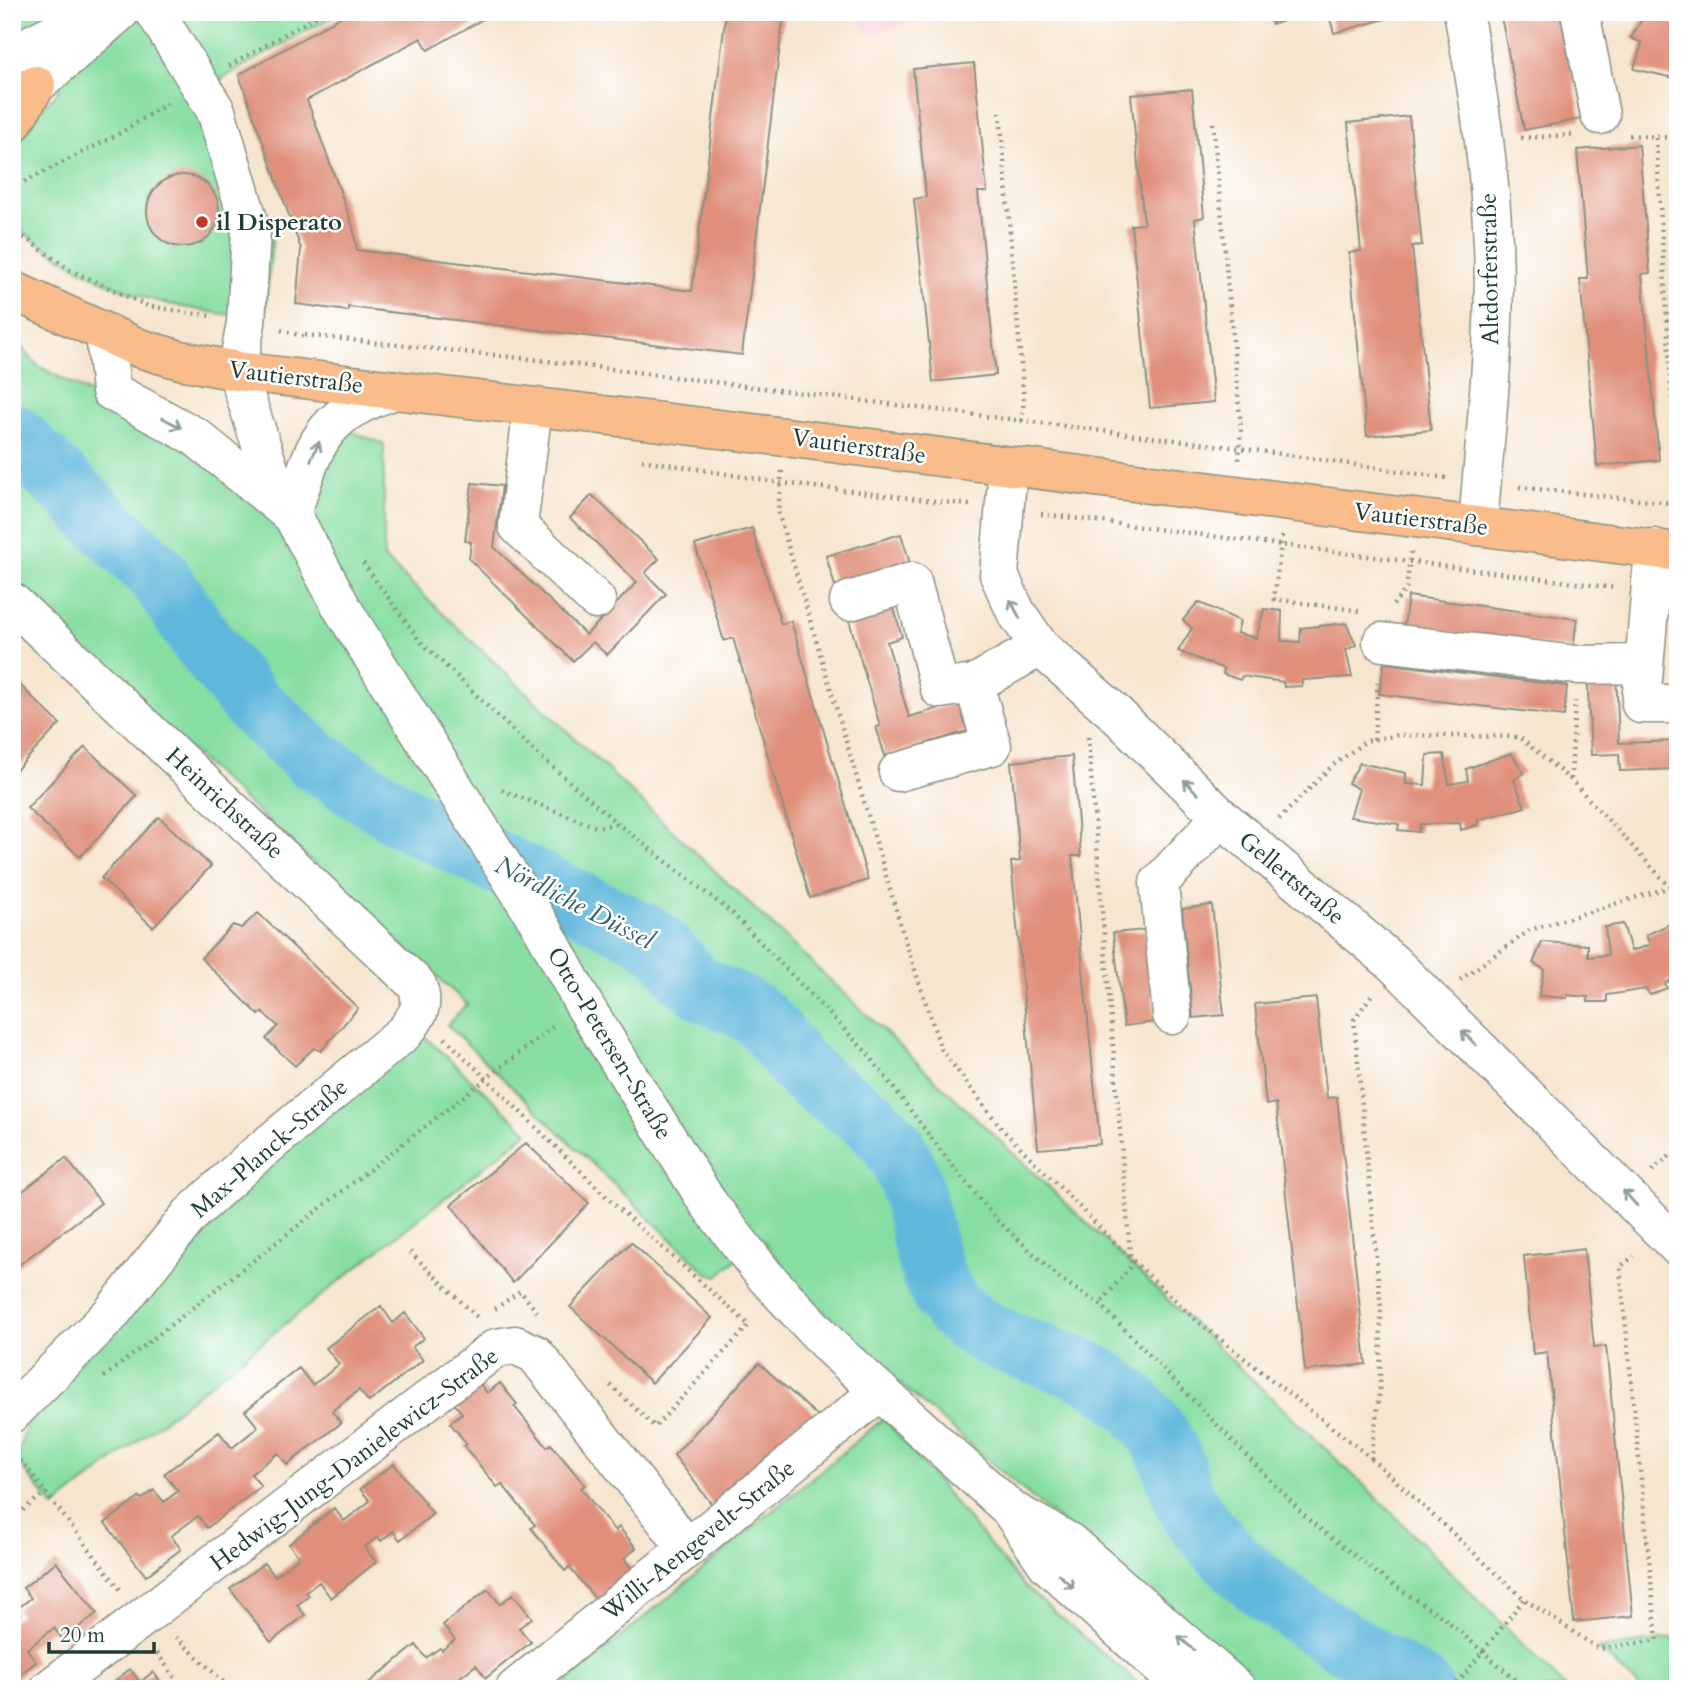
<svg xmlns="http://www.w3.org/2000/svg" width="1690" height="1701" font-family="Cardo,serif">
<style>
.built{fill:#f6cfd7}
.green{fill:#87dea2;stroke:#538e6b;stroke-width:2}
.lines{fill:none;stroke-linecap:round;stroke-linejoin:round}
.river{stroke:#5fb7dc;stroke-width:63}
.building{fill:#e0907a}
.minor-casing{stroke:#8a9182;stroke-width:41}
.major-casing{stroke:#8a9182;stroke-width:41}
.path{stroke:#8a9182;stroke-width:4.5;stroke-dasharray:2 5;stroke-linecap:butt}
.minor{stroke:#fff;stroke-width:38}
.major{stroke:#f9bc8a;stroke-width:38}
.oneway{stroke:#8f9e9a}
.poi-dot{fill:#c8321e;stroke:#fff;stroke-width:2.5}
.labels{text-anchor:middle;stroke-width:5;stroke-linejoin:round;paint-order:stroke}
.poi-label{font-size:24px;font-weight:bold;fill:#1f3d34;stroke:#fff;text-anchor:start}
.street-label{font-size:24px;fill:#1f3d34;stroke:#fff}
.water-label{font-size:26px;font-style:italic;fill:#326266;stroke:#fff}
</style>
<rect width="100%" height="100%" fill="#fff"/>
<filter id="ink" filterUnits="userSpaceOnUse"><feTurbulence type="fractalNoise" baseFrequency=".0143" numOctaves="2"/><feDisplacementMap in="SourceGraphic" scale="14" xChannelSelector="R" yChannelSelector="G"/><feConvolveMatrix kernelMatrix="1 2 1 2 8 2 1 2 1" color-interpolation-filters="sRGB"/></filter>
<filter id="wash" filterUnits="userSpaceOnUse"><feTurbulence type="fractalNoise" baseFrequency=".00686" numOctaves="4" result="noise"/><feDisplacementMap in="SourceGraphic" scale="28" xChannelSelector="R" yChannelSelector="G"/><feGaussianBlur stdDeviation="1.57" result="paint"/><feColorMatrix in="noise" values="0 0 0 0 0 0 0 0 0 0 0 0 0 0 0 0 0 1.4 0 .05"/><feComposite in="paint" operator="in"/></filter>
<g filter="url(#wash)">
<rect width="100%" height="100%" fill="#f6e5cf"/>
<path class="built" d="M856,12H950L868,35Z"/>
<path class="green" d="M12,12H341L216,82L272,241L264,321C232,315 200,311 169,304C112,291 58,259 12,224V154L42,108L60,90L18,33L12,35Z
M12,337L38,366L161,431L238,488L320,501L324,464L349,431L384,444V558L1372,1493L1567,1689H1255L865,1354L795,1282L761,1237L718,1276L707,1273L447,1025L467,1004L12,587Z
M424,1036L528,1132L54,1507L17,1461L28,1418L246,1178Z
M884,1418L1024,1586L1145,1689H558Z
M1672,1638L1678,1644V1689H1641L1599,1649Z"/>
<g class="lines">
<path class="river" d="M12,434L158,575L205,645L251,703L317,762L402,816L643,934C667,948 673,962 691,980C710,998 732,999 751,1012C772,1025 785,1054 804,1071C839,1105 875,1111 900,1157C924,1202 917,1259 948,1301C986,1352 1064,1351 1112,1387C1137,1405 1161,1432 1172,1461C1177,1475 1180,1491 1187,1504C1196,1522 1216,1543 1230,1557C1278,1608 1361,1651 1422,1689"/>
</g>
<g id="blocks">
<path class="building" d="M349,12L492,14L428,50L421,38L307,100L353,227L357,250L692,291L726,12H784L742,355L348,307V311L296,304L301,249L239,75Z
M1268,12H1313V13L1272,24Z
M1328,12H1395L1396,16L1334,33Z
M1500,12H1560L1581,119L1524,130Z
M1646,12L1678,17V79L1634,69L1642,43L1631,38Z
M974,63L987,192H978L996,375L933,382L914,199L926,197L913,69Z
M1192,89L1204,217L1195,219L1214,402L1150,408L1131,225L1144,224L1131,95Z
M1409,116L1422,245L1412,246L1431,430L1367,436L1349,253L1361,251L1348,123Z
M1639,145L1650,273L1642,274L1659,460L1597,466L1580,279H1588L1577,150Z
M147 211a36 36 0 1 1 72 0a36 36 0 1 1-72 0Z
M472,483L502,486L494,547L586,635L637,582L570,518L592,495L659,559L645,573L666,594L607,655L593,642L573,661L469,559L471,542L465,541Z
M752,528L781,624L791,621L868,880L810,898L733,638L724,641L695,545Z
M901,534L910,563L835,586L826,556Z
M1408,596L1577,619L1573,649L1404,626Z
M1198,602L1240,621L1237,633L1256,638L1264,609L1282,611L1281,641L1300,642L1301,628L1346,623L1356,645L1346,650L1352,677L1302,680V686L1284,687L1283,682L1242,676L1240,680L1223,674L1224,669L1178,651L1192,628L1183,620Z
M894,608L902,637L887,642L909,717L966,700L974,729L885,756L876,727L880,726L849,620Z
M1384,663L1567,686L1564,716L1379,694Z
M1616,670L1619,743L1678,741V769L1620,771L1619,754L1591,755L1587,671Z
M20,685L60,724L16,770L12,766V693Z
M85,747L137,796L80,857L27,808Z
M1511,753L1524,773L1514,780L1525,807L1478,820V825L1461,830L1460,823L1420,824L1419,832L1398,830L1399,824L1350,817L1359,789L1348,783L1360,763L1406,773V784L1425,785L1427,755L1444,754L1449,784L1468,781L1466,769Z
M1072,756L1081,856H1072L1100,1144L1038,1149L1011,862L1020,861L1011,762Z
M159,817L211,866L153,927L101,878Z
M1212,905L1224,1015L1193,1018L1182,909Z
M258,913L358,1008L321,1051L314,1048L295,1066L266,1039L278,1026L262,1012L259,1015L201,958L233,925L241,928Z
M1678,920V977L1665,983L1667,988L1650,995L1646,989L1607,995V1002H1588V997L1567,995V998L1539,996L1544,969L1533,963L1542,942L1588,945V957L1608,955L1605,927L1623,924L1631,951L1650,945L1646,935Z
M1145,930L1156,1022L1124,1026L1113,933Z
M1316,998L1327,1098L1337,1097L1366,1364L1305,1371L1276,1103L1266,1105L1255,1004Z
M526,1143L589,1203L513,1283L451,1205Z
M66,1158L101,1203L12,1270V1199Z
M631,1242L712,1318L652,1383L570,1307Z
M1584,1249L1594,1347L1606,1346L1633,1616L1574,1622L1547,1352L1533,1354L1524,1256Z
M381,1306L393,1323L405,1313L424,1338L412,1347L423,1360L369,1402L359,1390L332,1411L341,1423L287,1465L278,1453L251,1474L261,1486L207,1528L198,1516L171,1536L181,1549L146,1576L105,1523L140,1497L142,1499L154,1490L164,1502L178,1491L164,1474L219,1432L232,1448L258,1427L245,1411L299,1368L312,1385L325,1376L339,1364L326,1348Z
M759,1363L823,1421L714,1507L674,1455Z
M478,1381L487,1393L500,1383L517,1404L514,1406L547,1447L551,1444L585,1485L581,1488L615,1531L619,1527L636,1548L624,1559L634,1571L597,1601L569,1567L565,1571L531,1528L535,1525L502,1484L497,1487L464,1446L467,1444L450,1423L462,1413L452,1401Z
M394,1464L433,1514L400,1540L393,1531L381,1541L378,1537L364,1547L376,1562L331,1598L319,1582L306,1592L309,1596L297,1605L305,1615L271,1642L230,1589L264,1563L275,1576L299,1557L289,1544L334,1508L344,1521L370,1501L360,1489Z
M56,1562L97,1613L63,1640L54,1628L27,1649L36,1662L12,1681V1621L21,1615L17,1609L31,1598L23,1588Z
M488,1589L500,1604L513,1594L532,1618L519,1628L531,1642L486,1678L476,1665L449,1686L451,1689H361L416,1645L426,1658L440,1648L442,1650L455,1640L443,1625Z
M130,1669L140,1682L153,1672L166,1689H105Z"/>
</g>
</g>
<g filter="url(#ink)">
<use href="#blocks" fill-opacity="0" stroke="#8a9182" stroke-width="2"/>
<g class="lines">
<defs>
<path id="minor" d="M155,12L216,111L251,230L246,323L237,371L271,475L342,608L544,931L584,1005L708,1203L765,1276L832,1348L1009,1508L1047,1564L1185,1689
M1463,12C1478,89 1490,166 1493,244C1497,338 1485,433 1478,526
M1580,12L1600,115
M12,54L96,12
M12,100L36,85L120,12
M105,334L111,391L196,437L284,509
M533,407L518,526L596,600
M1008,467L999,575L1016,612L1040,647L1114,712L1221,817L1393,963L1678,1247
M291,515C316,443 318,416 395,390
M1654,548L1641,704H1678
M849,601L912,582L940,689L974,684
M12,602L417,985C425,1006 418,1015 405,1032L251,1159L190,1215L110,1315L12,1413
M1382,642L1577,665L1643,664
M898,772L992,746L974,684L1040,647
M1172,1015L1159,883L1221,817
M1017,1513L1069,1542L1237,1689
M49,1689L496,1348L515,1345L535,1354L687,1548
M515,1689L880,1391"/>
<path id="major" d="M12,124L36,85
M12,290L139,348L180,360L237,371L785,437L1678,552"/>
</defs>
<use href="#minor" class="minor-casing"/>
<use href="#major" class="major-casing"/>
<path class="path" d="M229,66L324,12
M1000,112L1024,401L1021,425
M1213,123L1241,428L1239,460
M1629,135L1678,138
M1521,138L1572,135
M1656,138L1677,483L1673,515
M12,188L117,135L168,103
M12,229L70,270L148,306L210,316
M281,330L305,337
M305,335L539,360L1239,448L1447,478
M642,460L781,483L970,505
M782,471L778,512L905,940L941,1049L1002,1129L1129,1257L1197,1321L1371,1458L1380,1387L1381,1309L1354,1020L1373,993
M1519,487L1678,504
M1041,514L1615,588
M1282,536L1274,599L1361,611
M363,563L419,640L533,750L618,824L732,913L868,1054L951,1164L998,1221L1063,1281L1100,1304L1310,1521L1386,1580L1444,1618L1526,1689
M1393,605L1406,589L1411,552
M1088,737L1131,1266L1100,1304
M1374,740L1378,678
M1571,779L1575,701
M502,790L596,827L618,824
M1279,819L1332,766L1366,741L1398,735L1519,737L1571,780L1670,887
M1460,980L1530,930L1670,887L1678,894
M445,1038L617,1207L749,1325L655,1427L607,1382
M1652,1171L1678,1149
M410,1252L477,1317
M495,1309L520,1291L537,1312
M104,1377L555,1025
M12,1449L120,1589
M1371,1458L1524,1599L1599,1649L1657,1640L1620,1267L1634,1256
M12,1519L46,1492
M176,1637L231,1689
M157,1653L183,1689
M276,1689L286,1681
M1453,1689L1524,1599"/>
<use href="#minor" class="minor"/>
<use href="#major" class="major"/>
</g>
<defs><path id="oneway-shaft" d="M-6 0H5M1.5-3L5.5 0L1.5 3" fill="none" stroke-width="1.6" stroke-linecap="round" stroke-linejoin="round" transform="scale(1.75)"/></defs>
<g class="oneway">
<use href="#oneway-shaft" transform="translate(172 423) rotate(28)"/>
<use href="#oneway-shaft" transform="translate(315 451) rotate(-65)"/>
<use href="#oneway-shaft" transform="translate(1015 609) rotate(-118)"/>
<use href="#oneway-shaft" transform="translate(1191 787) rotate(-135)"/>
<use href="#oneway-shaft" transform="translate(1469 1038) rotate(-135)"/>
<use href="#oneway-shaft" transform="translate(1630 1198) rotate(-132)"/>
<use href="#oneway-shaft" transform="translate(1066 1581) rotate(42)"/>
<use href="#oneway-shaft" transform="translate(1186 1643) rotate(-139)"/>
</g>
</g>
<circle class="poi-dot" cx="202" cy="222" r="7"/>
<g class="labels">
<g class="poi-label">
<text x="216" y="230">il Disperato</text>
</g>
<g class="street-label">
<text transform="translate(1489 269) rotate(-91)" y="8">Altdorferstraße</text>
<text transform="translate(296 377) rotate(7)" y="8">Vautierstraße</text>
<text transform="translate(859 446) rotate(8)" y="8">Vautierstraße</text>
<text transform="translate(1421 519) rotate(7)" y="8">Vautierstraße</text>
<text transform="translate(225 803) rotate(43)" y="8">Heinrichstraße</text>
<text transform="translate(1292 878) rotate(40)" y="8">Gellertstraße</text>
<text transform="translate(610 1043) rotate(59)" y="8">Otto-Petersen-Straße</text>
<text transform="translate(269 1148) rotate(-41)" y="8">Max-Planck-Straße</text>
<text transform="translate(354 1459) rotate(-37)" y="8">Hedwig-Jung-Danielewicz-Straße</text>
<text transform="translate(698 1540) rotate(-39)" y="8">Willi-Aengevelt-Straße</text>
</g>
<g class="water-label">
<text transform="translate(575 902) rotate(27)" y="9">Nördliche Düssel</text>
</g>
</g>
<rect width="1690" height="1701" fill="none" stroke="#fff" stroke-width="42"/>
<path d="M49 1642v10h105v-10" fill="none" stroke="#1f3d34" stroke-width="3.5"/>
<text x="60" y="1642" font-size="21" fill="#1f3d34" stroke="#ffffff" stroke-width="5" paint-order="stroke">20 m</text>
</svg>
